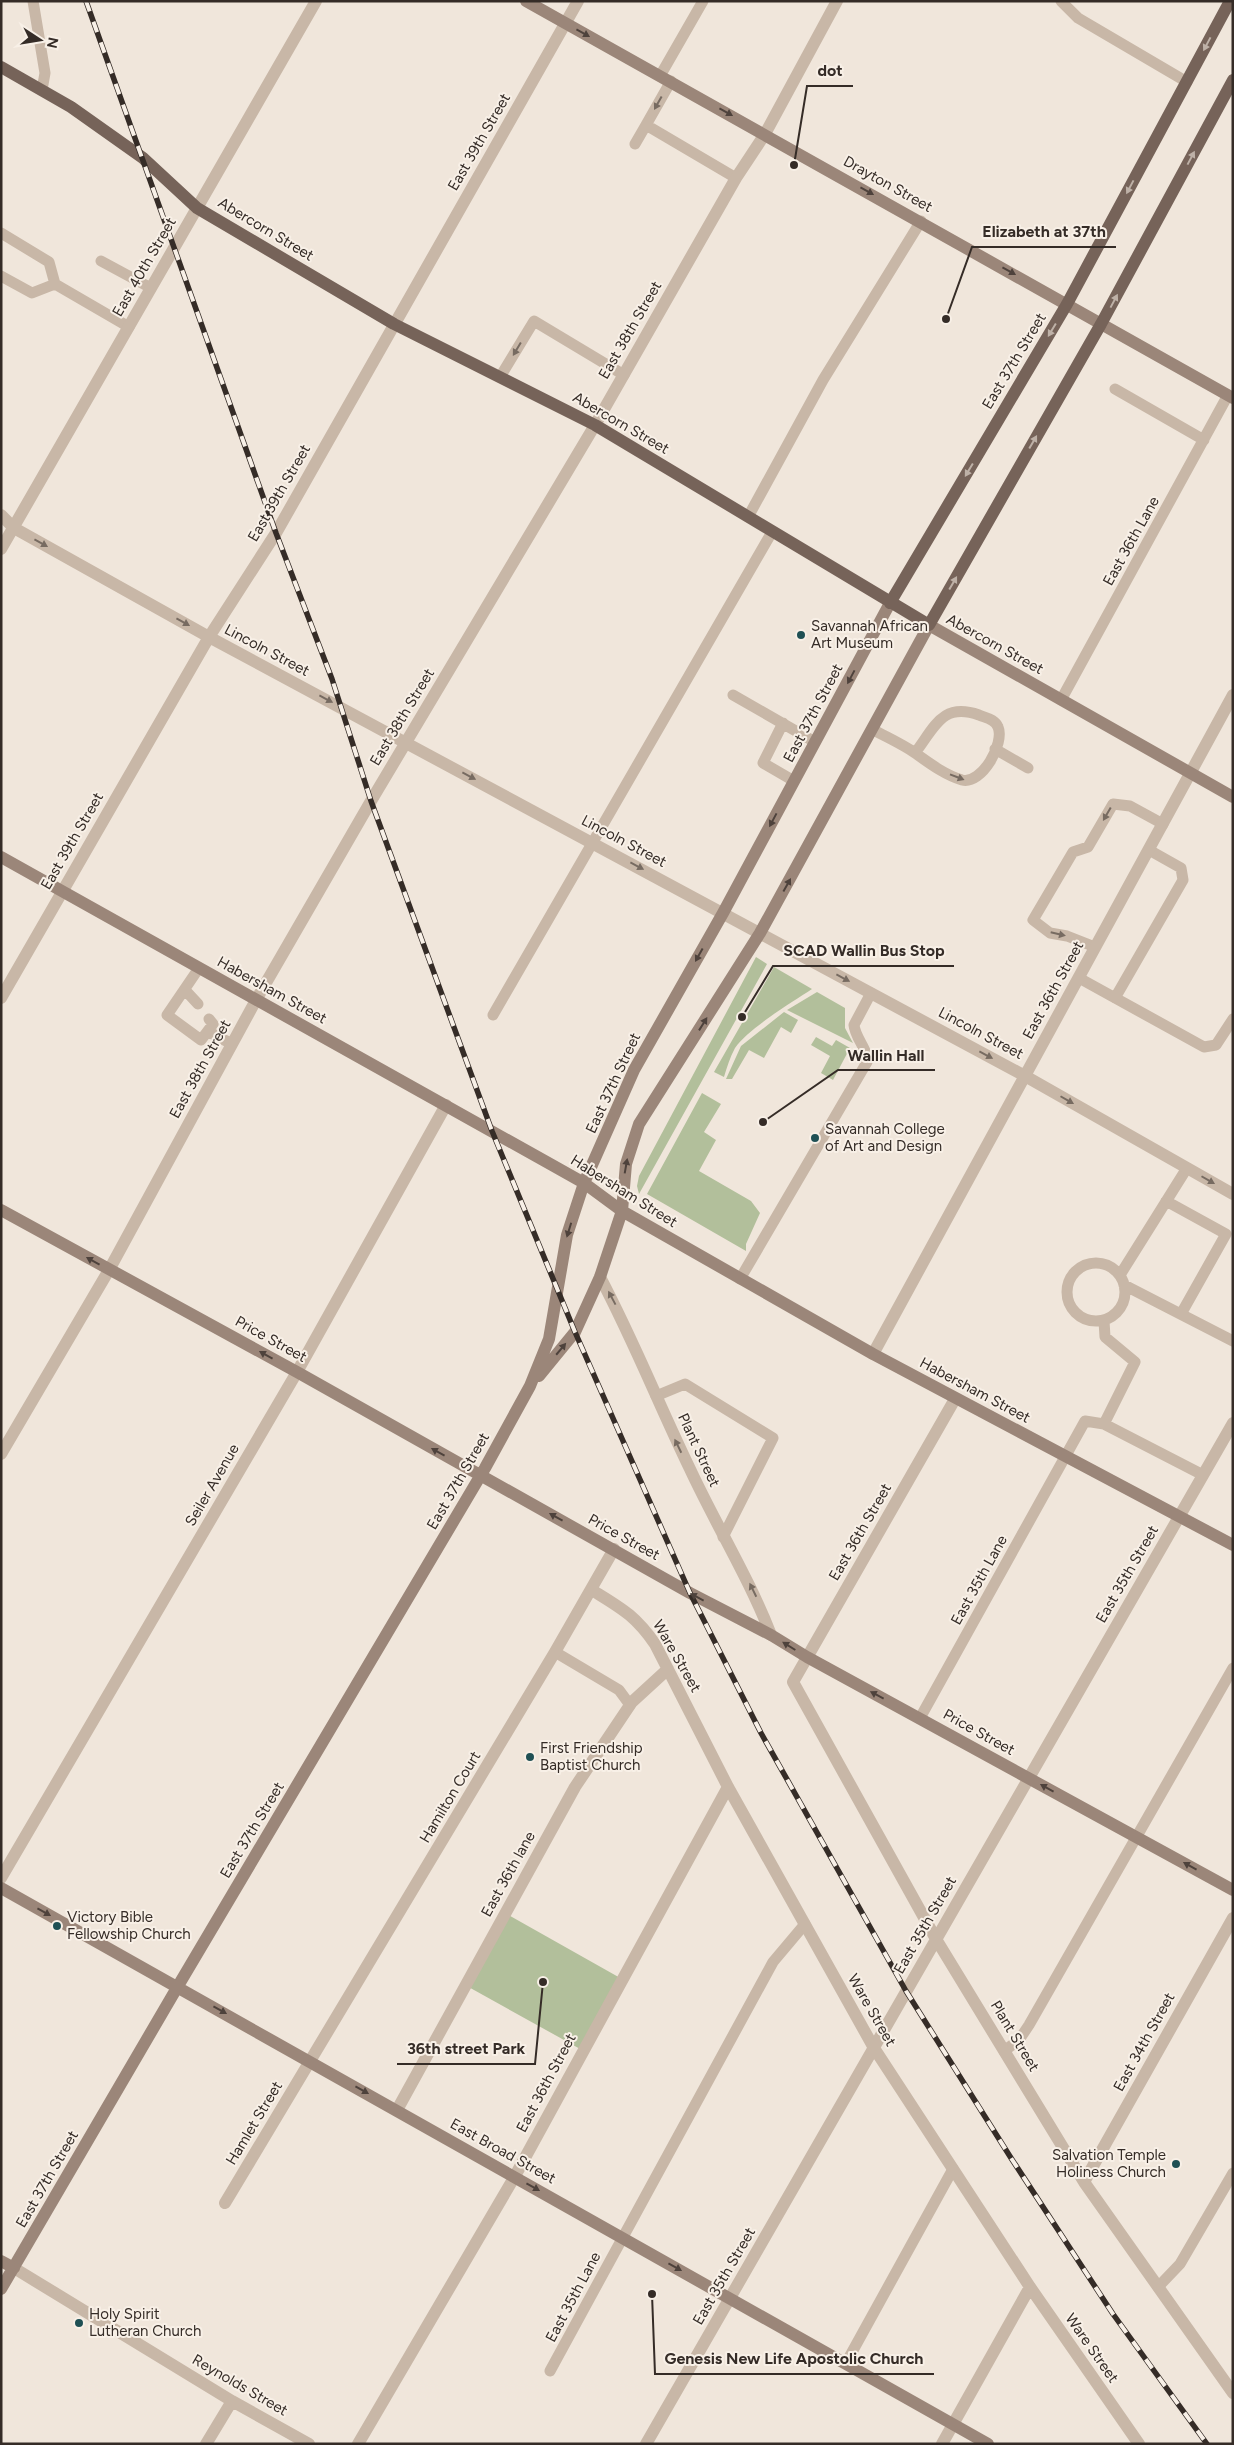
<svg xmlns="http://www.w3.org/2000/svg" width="1234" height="2445" font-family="Figtree,sans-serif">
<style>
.green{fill:#b2bf9b}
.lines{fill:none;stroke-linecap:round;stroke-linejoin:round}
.lane{stroke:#c8b7a7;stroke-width:11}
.street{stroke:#c8b7a7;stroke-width:12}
.secondary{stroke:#9b8679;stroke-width:12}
.primary{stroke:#766359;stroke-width:12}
.rail-casing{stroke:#352c27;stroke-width:5.5}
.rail{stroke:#f8f0e7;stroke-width:4;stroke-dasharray:11;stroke-linecap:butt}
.oneway{fill:#4e423c}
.oneway2{fill:#beb1a7}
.oneway3{fill:#776b61}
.poi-dot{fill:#1f5054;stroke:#f8f0e7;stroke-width:2}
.labels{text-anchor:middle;stroke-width:4;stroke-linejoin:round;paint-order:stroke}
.street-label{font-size:15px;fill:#352c27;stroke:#f8f0e7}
.poi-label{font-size:15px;fill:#352c27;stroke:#f8f0e7;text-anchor:start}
.leader{fill:none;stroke:#352c27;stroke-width:2}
.callout-dot{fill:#352c27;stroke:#f8f0e7;stroke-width:2}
.callout-label{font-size:16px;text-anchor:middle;font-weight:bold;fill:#352c27;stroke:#f8f0e7;stroke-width:4;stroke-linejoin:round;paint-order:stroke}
</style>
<rect width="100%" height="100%" fill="#f0e6db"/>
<path class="green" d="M756,957L767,964L639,1194L637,1186L639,1176Z
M774,967L812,989C791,1003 749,1028 735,1048C730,1057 727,1067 724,1077L714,1072Z
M817,992L845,1008V1028L853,1043L787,1010Z
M784,1012L798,1020L791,1033L781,1027L764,1058L749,1050L732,1079H726L741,1046Z
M816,1037L832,1046L836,1040L850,1048L833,1080L821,1073L830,1056L811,1045Z
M702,1093L721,1104L704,1132L716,1140L699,1171L751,1201L760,1213L746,1244V1251L647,1194Z
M505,1913L622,1979L582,2050L465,1985Z"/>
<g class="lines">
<path class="lane" d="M33,1L45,73L42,90
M1061,1L1078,18L1187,82
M660,76L703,1
M646,125L671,81
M635,144L646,125L736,178
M1,233L49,262L55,284L129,327
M101,261L151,288
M1,276L32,293L55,284
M500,377L534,321L624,375
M1115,389L1204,440
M748,517L823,380L921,221
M733,695L815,742
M1061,700L1228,395
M783,723L763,763L794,781
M872,729C886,737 902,744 915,753C929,763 945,775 962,780C982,785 1005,743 998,727C995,719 986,718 979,715C942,702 935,727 915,753
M995,749L1028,768
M1095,947L1067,936L1050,933L1033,920L1073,852L1088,847L1113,804L1130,806L1163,824
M199,968L167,1015L201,1040L213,1024L209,1019
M1079,978L1204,1047L1216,1045L1233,1019
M185,990L198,1004
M1115,998L1183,880L1181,868L1149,850
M493,1015L772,532
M209,1032L232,1044
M1166,1201L1226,1234L1181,1314
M1067 1292a29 29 0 1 1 58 0a29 29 0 1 1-58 0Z
M1120,1275L1187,1168
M740,1279L867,1062C869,1051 855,1038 854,1025L871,993
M1124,1285L1233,1341
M1104,1321L1105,1337L1135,1362L1104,1424L1203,1475
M656,1396L685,1384L773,1438L723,1537
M555,1652L619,1690L630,1705
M920,1718L1085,1421L1104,1424
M1004,2051L1019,2040L1029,2025L1233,1668
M1158,2287L1180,2264L1233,2173
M846,2363L953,2169
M550,2371L773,1962L805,1924"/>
<path class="street" d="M1,515L14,528L209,637L1025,1076L1233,1194
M1,549L316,1
M1,998L209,637L276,533L578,1
M600,1277C633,1339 659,1405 690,1469C716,1525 749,1578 771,1635
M873,1354L1233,695
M955,1399L793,1682L936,1939L1084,2182L1233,2393
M1,1454L109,1270L256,1000L371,801L595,425L736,178L765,134L837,1
M592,1590C621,1608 635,1615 655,1644L728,1787L874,2048L1030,2287L1139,2444
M1,1878L297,1372L446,1105
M397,2110L575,1787L632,1702L668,1669
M1084,2182L1233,1918
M225,2203L555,1652L614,1549
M14,2268L232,2401L309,2444
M206,2444L232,2401
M358,2444L515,2176L728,1787
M646,2444L1233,1423
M942,2444L1030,2287"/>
<path class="secondary" d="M526,1L1233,398
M1,857L552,1165L584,1183L622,1211L873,1354L1233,1545
M1,1210L297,1372L690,1593L771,1635L807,1657L1233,1890
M539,1376L575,1332L600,1277L622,1211L626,1164L639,1124L760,933L929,625L1233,797
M1,1888L988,2444
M1,2261L14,2268
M1,2289L178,1986L485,1468L530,1386L549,1339L567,1235L584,1183L634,1070L723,913L890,603"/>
<path class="primary" d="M1,67L71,107L143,158L197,208L394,324L595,425L929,625L1101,324L1233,80
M890,603L1067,304L1230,1"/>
<defs>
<path id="rail" d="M86,1L276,533L332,679L371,801L492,1131L575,1332L690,1593L761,1733L906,1991L1011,2158L1113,2314L1207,2444"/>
</defs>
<use href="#rail" class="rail-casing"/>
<use href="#rail" class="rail"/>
</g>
<defs><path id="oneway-solid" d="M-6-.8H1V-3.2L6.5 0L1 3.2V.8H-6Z" transform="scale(1.25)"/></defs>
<g class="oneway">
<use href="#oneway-solid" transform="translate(583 33) rotate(29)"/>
<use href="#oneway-solid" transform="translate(726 112) rotate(29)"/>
<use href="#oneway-solid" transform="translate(867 191) rotate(29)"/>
<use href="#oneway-solid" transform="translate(1009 271) rotate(29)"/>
<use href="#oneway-solid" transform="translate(851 677) rotate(118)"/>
<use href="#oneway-solid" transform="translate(773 820) rotate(118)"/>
<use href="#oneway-solid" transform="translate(787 885) rotate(-61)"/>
<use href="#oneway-solid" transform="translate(699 955) rotate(119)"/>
<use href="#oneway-solid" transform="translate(703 1024) rotate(-58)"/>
<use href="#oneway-solid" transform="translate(626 1166) rotate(-80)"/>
<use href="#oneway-solid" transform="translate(569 1230) rotate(107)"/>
<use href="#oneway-solid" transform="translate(93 1261) rotate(-151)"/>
<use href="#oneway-solid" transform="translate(561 1349) rotate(-50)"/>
<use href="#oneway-solid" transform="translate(266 1355) rotate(-151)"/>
<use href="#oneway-solid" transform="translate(438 1452) rotate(-151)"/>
<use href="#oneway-solid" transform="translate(556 1517) rotate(-151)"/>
<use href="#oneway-solid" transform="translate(697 1597) rotate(-152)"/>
<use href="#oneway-solid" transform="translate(789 1646) rotate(-148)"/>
<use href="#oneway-solid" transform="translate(877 1695) rotate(-152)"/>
<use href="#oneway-solid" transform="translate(1047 1788) rotate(-151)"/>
<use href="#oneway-solid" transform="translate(1190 1866) rotate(-151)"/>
<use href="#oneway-solid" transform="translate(44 1912) rotate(29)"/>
<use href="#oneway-solid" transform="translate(220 2010) rotate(29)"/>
<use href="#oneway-solid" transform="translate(362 2090) rotate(29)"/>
<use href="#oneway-solid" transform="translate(533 2187) rotate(29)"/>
<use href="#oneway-solid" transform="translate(675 2267) rotate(29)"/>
</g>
<g class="oneway2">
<use href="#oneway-solid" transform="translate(1207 44) rotate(118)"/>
<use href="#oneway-solid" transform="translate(1191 158) rotate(-62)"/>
<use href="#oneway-solid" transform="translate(1130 187) rotate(118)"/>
<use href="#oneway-solid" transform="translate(1114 301) rotate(-62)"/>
<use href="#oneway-solid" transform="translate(1052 330) rotate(121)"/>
<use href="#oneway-solid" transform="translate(1033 442) rotate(-60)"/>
<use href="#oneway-solid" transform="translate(969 470) rotate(121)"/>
<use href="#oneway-solid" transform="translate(953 583) rotate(-60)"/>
</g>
<g class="oneway3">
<use href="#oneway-solid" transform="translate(658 103) rotate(119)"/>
<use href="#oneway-solid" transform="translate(517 349) rotate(121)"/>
<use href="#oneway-solid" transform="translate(41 543) rotate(29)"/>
<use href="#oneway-solid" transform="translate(183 622) rotate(29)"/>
<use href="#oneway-solid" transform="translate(326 699) rotate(28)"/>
<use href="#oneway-solid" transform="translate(469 776) rotate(28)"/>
<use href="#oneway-solid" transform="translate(957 777) rotate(21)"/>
<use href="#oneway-solid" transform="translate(1107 814) rotate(120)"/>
<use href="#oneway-solid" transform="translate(637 866) rotate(28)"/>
<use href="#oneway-solid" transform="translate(1058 934) rotate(13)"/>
<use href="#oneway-solid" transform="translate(843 978) rotate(28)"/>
<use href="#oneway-solid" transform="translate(986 1055) rotate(28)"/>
<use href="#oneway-solid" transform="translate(1067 1100) rotate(30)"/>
<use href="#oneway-solid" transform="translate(1208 1180) rotate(30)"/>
<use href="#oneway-solid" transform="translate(612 1298) rotate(-118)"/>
<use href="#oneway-solid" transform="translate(678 1446) rotate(-116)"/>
<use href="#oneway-solid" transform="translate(753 1590) rotate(-116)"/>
</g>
<g class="poi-dot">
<circle cx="801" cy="635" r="5"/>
<circle cx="815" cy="1138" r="5"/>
<circle cx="530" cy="1757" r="5"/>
<circle cx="57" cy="1926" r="5"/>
<circle cx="1176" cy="2164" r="5"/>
<circle cx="79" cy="2323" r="5"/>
</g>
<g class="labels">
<g class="street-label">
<text transform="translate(479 142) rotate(-60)" y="5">East 39th Street</text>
<text transform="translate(888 184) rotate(29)" y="5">Drayton Street</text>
<text transform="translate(266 229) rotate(31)" y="5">Abercorn Street</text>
<text transform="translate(144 267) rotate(-60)" y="5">East 40th Street</text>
<text transform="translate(630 330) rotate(-60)" y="5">East 38th Street</text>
<text transform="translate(1014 361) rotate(-59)" y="5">East 37th Street</text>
<text transform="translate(621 423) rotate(30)" y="5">Abercorn Street</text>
<text transform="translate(279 493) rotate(-60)" y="5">East 39th Street</text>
<text transform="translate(1131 541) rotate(-61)" y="5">East 36th Lane</text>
<text transform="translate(995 644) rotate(29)" y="5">Abercorn Street</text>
<text transform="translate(267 650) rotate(28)" y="5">Lincoln Street</text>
<text transform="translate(813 713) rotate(-62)" y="5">East 37th Street</text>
<text transform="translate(402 717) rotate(-59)" y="5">East 38th Street</text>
<text transform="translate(72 841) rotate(-60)" y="5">East 39th Street</text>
<text transform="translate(624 841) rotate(28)" y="5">Lincoln Street</text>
<text transform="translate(272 990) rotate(29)" y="5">Habersham Street</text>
<text transform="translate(1053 990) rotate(-61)" y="5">East 36th Street</text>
<text transform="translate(981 1033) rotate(28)" y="5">Lincoln Street</text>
<text transform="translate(200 1069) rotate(-61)" y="5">East 38th Street</text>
<text transform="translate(613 1083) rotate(-65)" y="5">East 37th Street</text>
<text transform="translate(624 1191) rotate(32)" y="5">Habersham Street</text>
<text transform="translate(271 1339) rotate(29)" y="5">Price Street</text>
<text transform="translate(975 1390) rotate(28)" y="5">Habersham Street</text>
<text transform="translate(699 1450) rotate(65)" y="5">Plant Street</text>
<text transform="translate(458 1481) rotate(-60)" y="5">East 37th Street</text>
<text transform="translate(212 1485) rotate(-60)" y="5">Seiler Avenue</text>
<text transform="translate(860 1532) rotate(-60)" y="5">East 36th Street</text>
<text transform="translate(624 1537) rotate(29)" y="5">Price Street</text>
<text transform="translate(1127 1574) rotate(-60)" y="5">East 35th Street</text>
<text transform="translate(979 1580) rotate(-61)" y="5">East 35th Lane</text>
<text transform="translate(677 1656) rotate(60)" y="5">Ware Street</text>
<text transform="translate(979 1732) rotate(29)" y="5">Price Street</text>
<text transform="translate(450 1797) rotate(-59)" y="5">Hamilton Court</text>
<text transform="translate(252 1830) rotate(-59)" y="5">East 37th Street</text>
<text transform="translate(508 1874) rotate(-61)" y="5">East 36th lane</text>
<text transform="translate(925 1925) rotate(-60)" y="5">East 35th Street</text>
<text transform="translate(872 2010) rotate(60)" y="5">Ware Street</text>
<text transform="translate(1015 2036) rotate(59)" y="5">Plant Street</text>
<text transform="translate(1144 2042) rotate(-61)" y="5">East 34th Street</text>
<text transform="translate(546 2083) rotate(-62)" y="5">East 36th Street</text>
<text transform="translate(254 2123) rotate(-59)" y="5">Hamlet Street</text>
<text transform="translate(503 2151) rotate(29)" y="5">East Broad Street</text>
<text transform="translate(47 2179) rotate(-60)" y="5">East 37th Street</text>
<text transform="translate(724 2276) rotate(-60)" y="5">East 35th Street</text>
<text transform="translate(573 2297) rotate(-62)" y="5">East 35th Lane</text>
<text transform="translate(1092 2348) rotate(55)" y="5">Ware Street</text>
<text transform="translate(240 2385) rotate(30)" y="5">Reynolds Street</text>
</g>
<g class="poi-label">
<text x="811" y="631">Savannah African<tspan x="811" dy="17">Art Museum</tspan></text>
<text x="825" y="1134">Savannah College<tspan x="825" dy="17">of Art and Design</tspan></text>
<text x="540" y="1753">First Friendship<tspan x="540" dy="17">Baptist Church</tspan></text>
<text x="67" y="1922">Victory Bible<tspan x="67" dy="17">Fellowship Church</tspan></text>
<text x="1166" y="2160" text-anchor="end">Salvation Temple<tspan x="1166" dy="17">Holiness Church</tspan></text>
<text x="89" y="2319">Holy Spirit<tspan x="89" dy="17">Lutheran Church</tspan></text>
</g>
</g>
<path class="leader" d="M794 165L807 86H853M946 319L972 247H1116M742 1017L773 966H954M763 1122L838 1070H935M543 1982L535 2064H397M652 2294L655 2374H934"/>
<g class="callout-dot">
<circle cx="794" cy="165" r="5"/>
<circle cx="946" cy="319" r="5"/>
<circle cx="742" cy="1017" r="5"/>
<circle cx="763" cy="1122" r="5"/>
<circle cx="543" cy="1982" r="5"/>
<circle cx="652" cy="2294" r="5"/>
</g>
<g class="callout-label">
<text x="830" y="76">dot</text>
<text x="1044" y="237">Elizabeth at 37th</text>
<text x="864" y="956">SCAD Wallin Bus Stop</text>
<text x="886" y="1061">Wallin Hall</text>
<text x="466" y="2054">36th street Park</text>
<text x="794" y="2364">Genesis New Life Apostolic Church</text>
</g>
<rect width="1234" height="2445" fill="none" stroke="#352c27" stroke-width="5"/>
<g transform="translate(40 40) rotate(102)" stroke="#f8f0e7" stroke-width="4" paint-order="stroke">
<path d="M0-4L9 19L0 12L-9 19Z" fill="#352c27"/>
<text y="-8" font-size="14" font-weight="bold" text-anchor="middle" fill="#352c27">N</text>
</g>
</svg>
